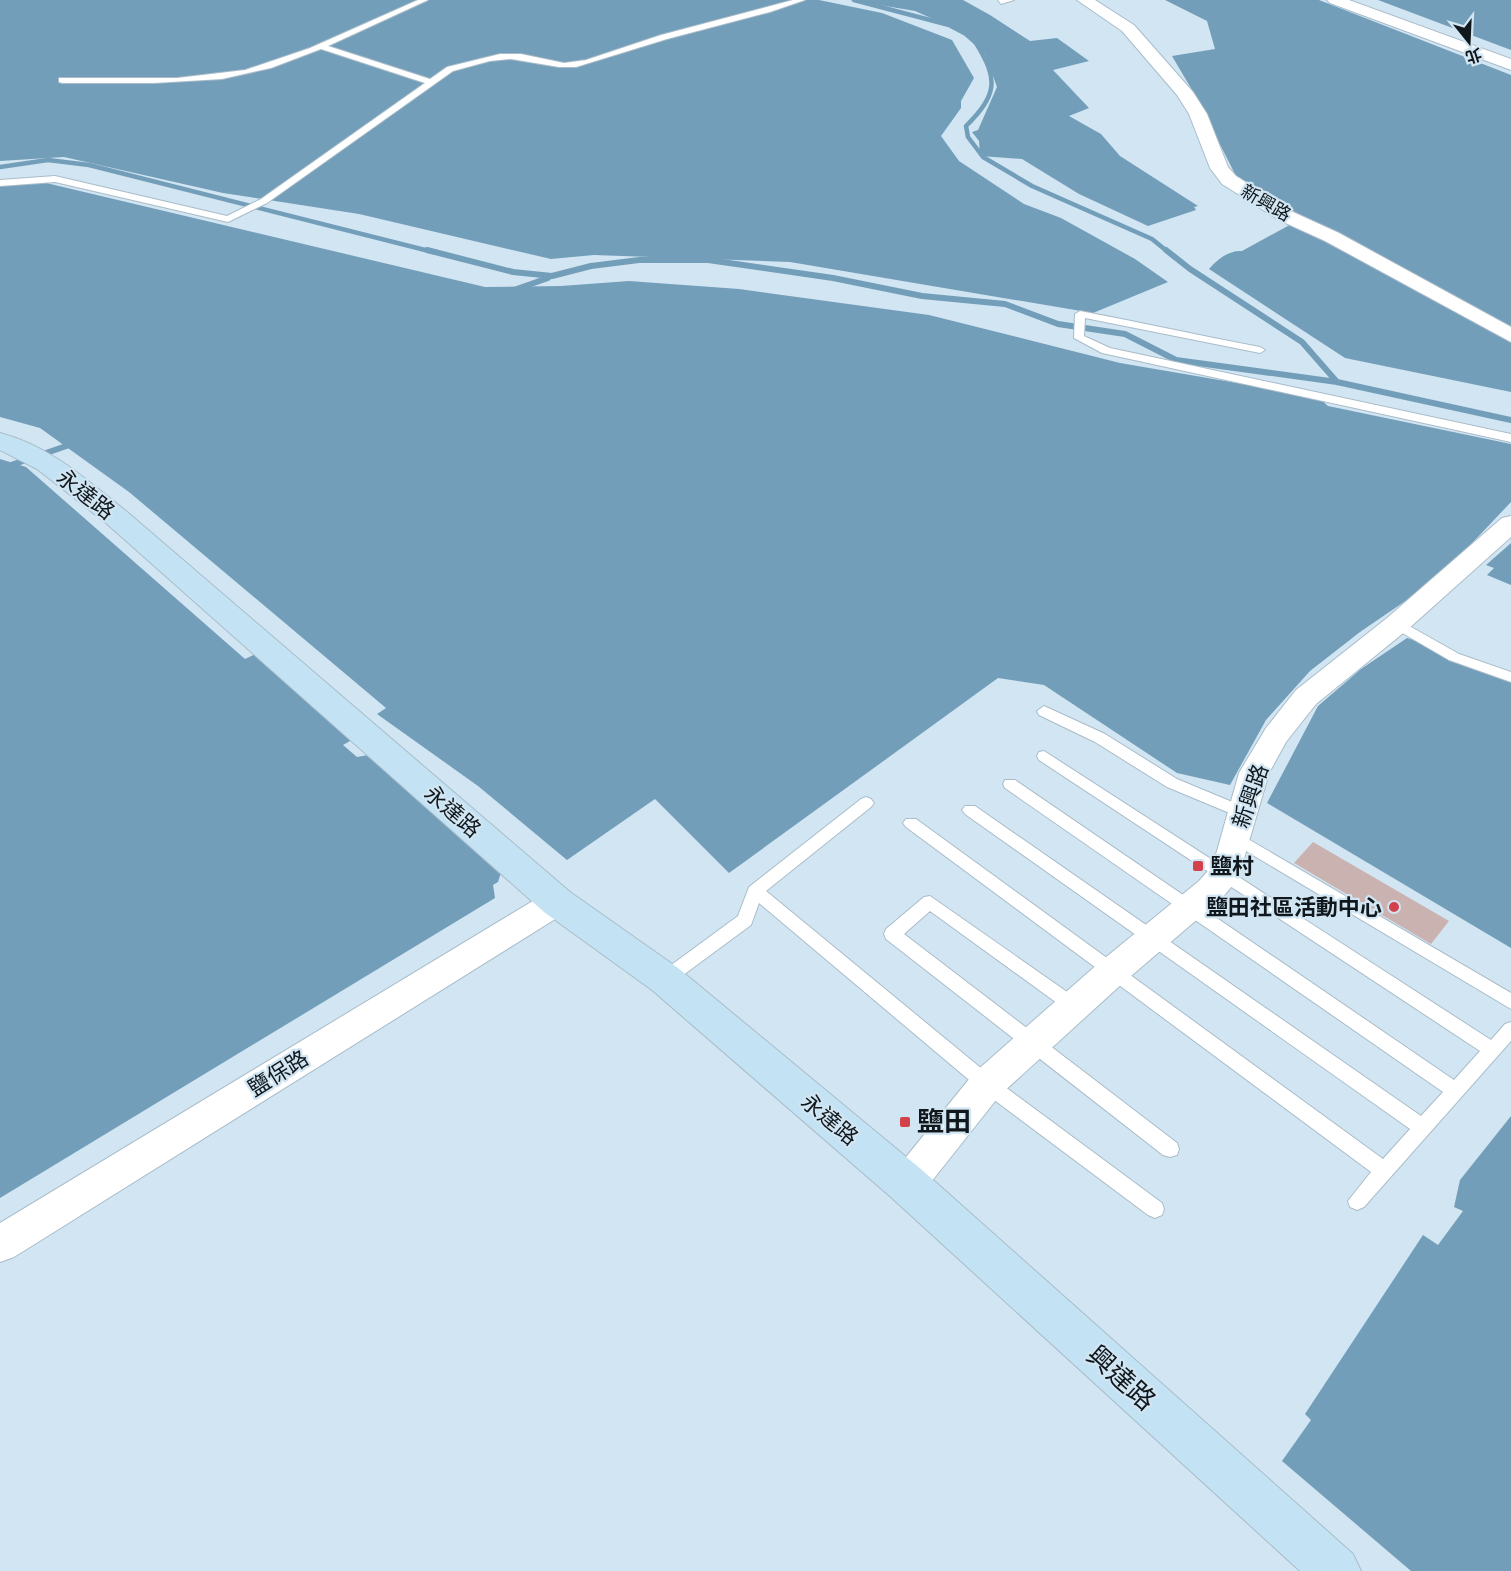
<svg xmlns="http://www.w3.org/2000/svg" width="1511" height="1571" font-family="Karla,'Noto Sans TC',sans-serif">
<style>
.water{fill:#739eb9}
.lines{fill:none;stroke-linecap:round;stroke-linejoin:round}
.stream-far1{stroke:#739eb9;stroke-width:4.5}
.stream{stroke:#739eb9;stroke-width:6}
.building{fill:#c9b2b0}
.lane-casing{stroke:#a9bcc9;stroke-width:2}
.street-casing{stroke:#a9bcc9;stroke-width:2}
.secondary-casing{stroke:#a9bcc9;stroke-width:2}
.lane{fill:#fff;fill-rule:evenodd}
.street{fill:#fff;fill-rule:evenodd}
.secondary{fill:#c3e3f4;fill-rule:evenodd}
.poi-dot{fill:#d2424a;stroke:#d1e5f2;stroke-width:2}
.labels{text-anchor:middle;stroke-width:4.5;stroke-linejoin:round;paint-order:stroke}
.far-street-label{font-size:18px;fill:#11181d;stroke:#d1e5f2}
.street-label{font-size:22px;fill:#11181d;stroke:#d1e5f2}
.poi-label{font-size:22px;font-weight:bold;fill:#11181d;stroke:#d1e5f2;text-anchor:start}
.near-poi-label{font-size:27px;font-weight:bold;fill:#11181d;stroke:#d1e5f2;text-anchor:start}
.near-street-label{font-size:27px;fill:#11181d;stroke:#d1e5f2}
</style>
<rect width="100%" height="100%" fill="#d1e5f2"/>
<path class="water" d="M0,0H819L882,13L952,40L974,78L961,101V108L941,136L959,161L1024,204L1061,218L1135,259L1168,282L1093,313L790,262L594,255L551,259L359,214L223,193L64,157L0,161Z
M850,0H963L990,15L1030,41L1057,38L1089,61L1053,70L1089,108L1069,116L1101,134L1120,156L1198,206L1194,207L1196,210L1148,226L1079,194L1022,159L980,156L979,141L972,132L978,130L997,87L985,54L958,30L915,11Z
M1165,0H1319L1511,75V392L1345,358L1209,269C1217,260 1228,250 1242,251L1304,217L1279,203L1276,204L1238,180L1195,95L1172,56L1215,49L1207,21Z
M1378,0H1511V50Z
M42,182L485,287L561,286L629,281L739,289L929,315L1120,363L1318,397L1328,406L1511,444V502L1439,578L1360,632L1310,671L1266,720L1230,785L1177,773L1044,685L998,678L729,873L655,799L567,860L478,786L377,714L386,708L129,492L40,428L0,417V185Z
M0,459L26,467L245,659L260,652L357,737L343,745L357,757L374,754L503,866L498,882L493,885L495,898L0,1198Z
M1511,543V585L1487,575L1494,568L1486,565Z
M1407,638L1511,672V948L1267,803L1318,706L1361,669Z
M1511,1116V1571H1411L1282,1461L1311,1420L1305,1414L1423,1235L1438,1245L1463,1211L1454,1207L1460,1180Z"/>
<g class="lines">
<path class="stream-far1" d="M854,0L949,25L968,35
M976,43C999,80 997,95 966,126L968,137L983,157L1032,186L1152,239L1168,252
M0,167L48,160L89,165L433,252"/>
<path class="stream" d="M427,250L513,272L552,276L591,266L639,260H708L833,278L922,296L1005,304L1058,324L1125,334L1176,360L1337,382L1511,420
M1166,250L1190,269L1302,342L1337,382
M514,290L548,278
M0,469L75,443"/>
</g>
<path class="building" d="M1313,842L1449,921L1431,944L1294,863Z"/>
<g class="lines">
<defs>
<path id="lane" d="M418,0H428L328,46L430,79L447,67L500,54H521L564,63L586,60L661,35L793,0H805L770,12L667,39L576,67H559L511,59L490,61L453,71L267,203L228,222L55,182L0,186V180L55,176L227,216L261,199L425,83L321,49L271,68L222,79L154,83H62L59,82V78H177L245,70L310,48Z
M998,0H1014L1001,4Z
M1080,311C1140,322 1200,336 1260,347L1265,350L1260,353L1085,318L1084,336L1110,348L1511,434V442L1102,353L1074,338L1075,314Z
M1397,619L1459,654L1511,672V682L1449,660L1392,627L1390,624Z
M1044,706L1105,734L1177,779L1249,809L1252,813L1249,817L1244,819L1167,787L1095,742L1039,715L1037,711Z
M1044,751L1491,1040L1505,1024L1511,1022V1041L1364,1207L1357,1210L1350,1207L1348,1201L1371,1172L906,827L903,823L906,819H916L1383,1159L1410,1129L965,814L962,810L965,806H975L1421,1116L1443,1092L1005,788L1003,784L1005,780H1015L1454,1080L1480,1051L1039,760L1037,756L1039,752Z
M866,797L871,799L874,803L871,807L766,891L993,1078L1162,1203L1164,1209L1162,1215L1155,1218L1148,1215L981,1090L759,903L751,925L671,984L665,986L659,984L657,979L659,974L738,916L749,887L861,799Z
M1236,832L1511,993V1009L1231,842L1228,838L1231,834Z
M930,896L1080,1001L1083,1006L1080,1011L1074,1013L1068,1011L930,911L904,934L1177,1143L1179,1149L1177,1155L1170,1157L1163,1155L886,939L884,934L886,929L924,897Z"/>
<path id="street" d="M1077,0H1095L1134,25L1193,92L1207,114L1228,167L1236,176L1293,212L1339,233L1511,327V342L1325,241L1279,220L1222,184L1210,168L1189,114L1177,95L1122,31Z
M1327,0H1349L1511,59V70L1330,3Z
M1511,516V537L1407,630L1316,704L1286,742L1269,773L1238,879L1221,899L1124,982L1000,1095L920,1196L907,1201L894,1196L888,1184L894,1172L974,1073L1100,962L1199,881L1213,865L1239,773L1266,728L1296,690L1387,618L1502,518Z
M557,889L568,893L573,902L568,911L14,1257L0,1262V1223L546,893Z"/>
<path id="secondary" d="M0,433C50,446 87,480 126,511L570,892L678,968L922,1170L1353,1554L1361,1571H1300L892,1198L652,990L544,912L106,523L37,469L0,450Z"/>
</defs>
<use href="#lane" class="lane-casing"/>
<use href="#street" class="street-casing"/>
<use href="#secondary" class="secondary-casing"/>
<use href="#lane" class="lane"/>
<use href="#street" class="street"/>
<use href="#secondary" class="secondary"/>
</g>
<g class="poi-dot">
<rect x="1192" y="860" width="12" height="12" rx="3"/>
<circle cx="1394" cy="907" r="6"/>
<rect x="899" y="1116" width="12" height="12" rx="3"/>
</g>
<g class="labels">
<g class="far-street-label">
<text transform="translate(1266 203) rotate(30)" y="6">新興路</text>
</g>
<g class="street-label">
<text transform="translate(86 494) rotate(38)" y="8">永達路</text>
<text transform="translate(1250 796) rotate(-71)" y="8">新興路</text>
<text transform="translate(453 811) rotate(41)" y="8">永達路</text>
<text transform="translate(278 1073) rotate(-32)" y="8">鹽保路</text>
<text transform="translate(830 1119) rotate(40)" y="8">永達路</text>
</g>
<g class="poi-label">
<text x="1210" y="874">鹽村</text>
<text x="1382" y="915" text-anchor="end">鹽田社區活動中心</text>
</g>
<g class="near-poi-label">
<text x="917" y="1131">鹽田</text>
</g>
<g class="near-street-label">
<text transform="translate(1121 1378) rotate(42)" y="9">興達路</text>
</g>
</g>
<g transform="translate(1469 42) rotate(162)" stroke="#d1e5f2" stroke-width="4.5" paint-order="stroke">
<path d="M0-4.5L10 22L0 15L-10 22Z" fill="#11181d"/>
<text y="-9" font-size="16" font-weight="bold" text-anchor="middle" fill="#11181d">北</text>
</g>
</svg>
